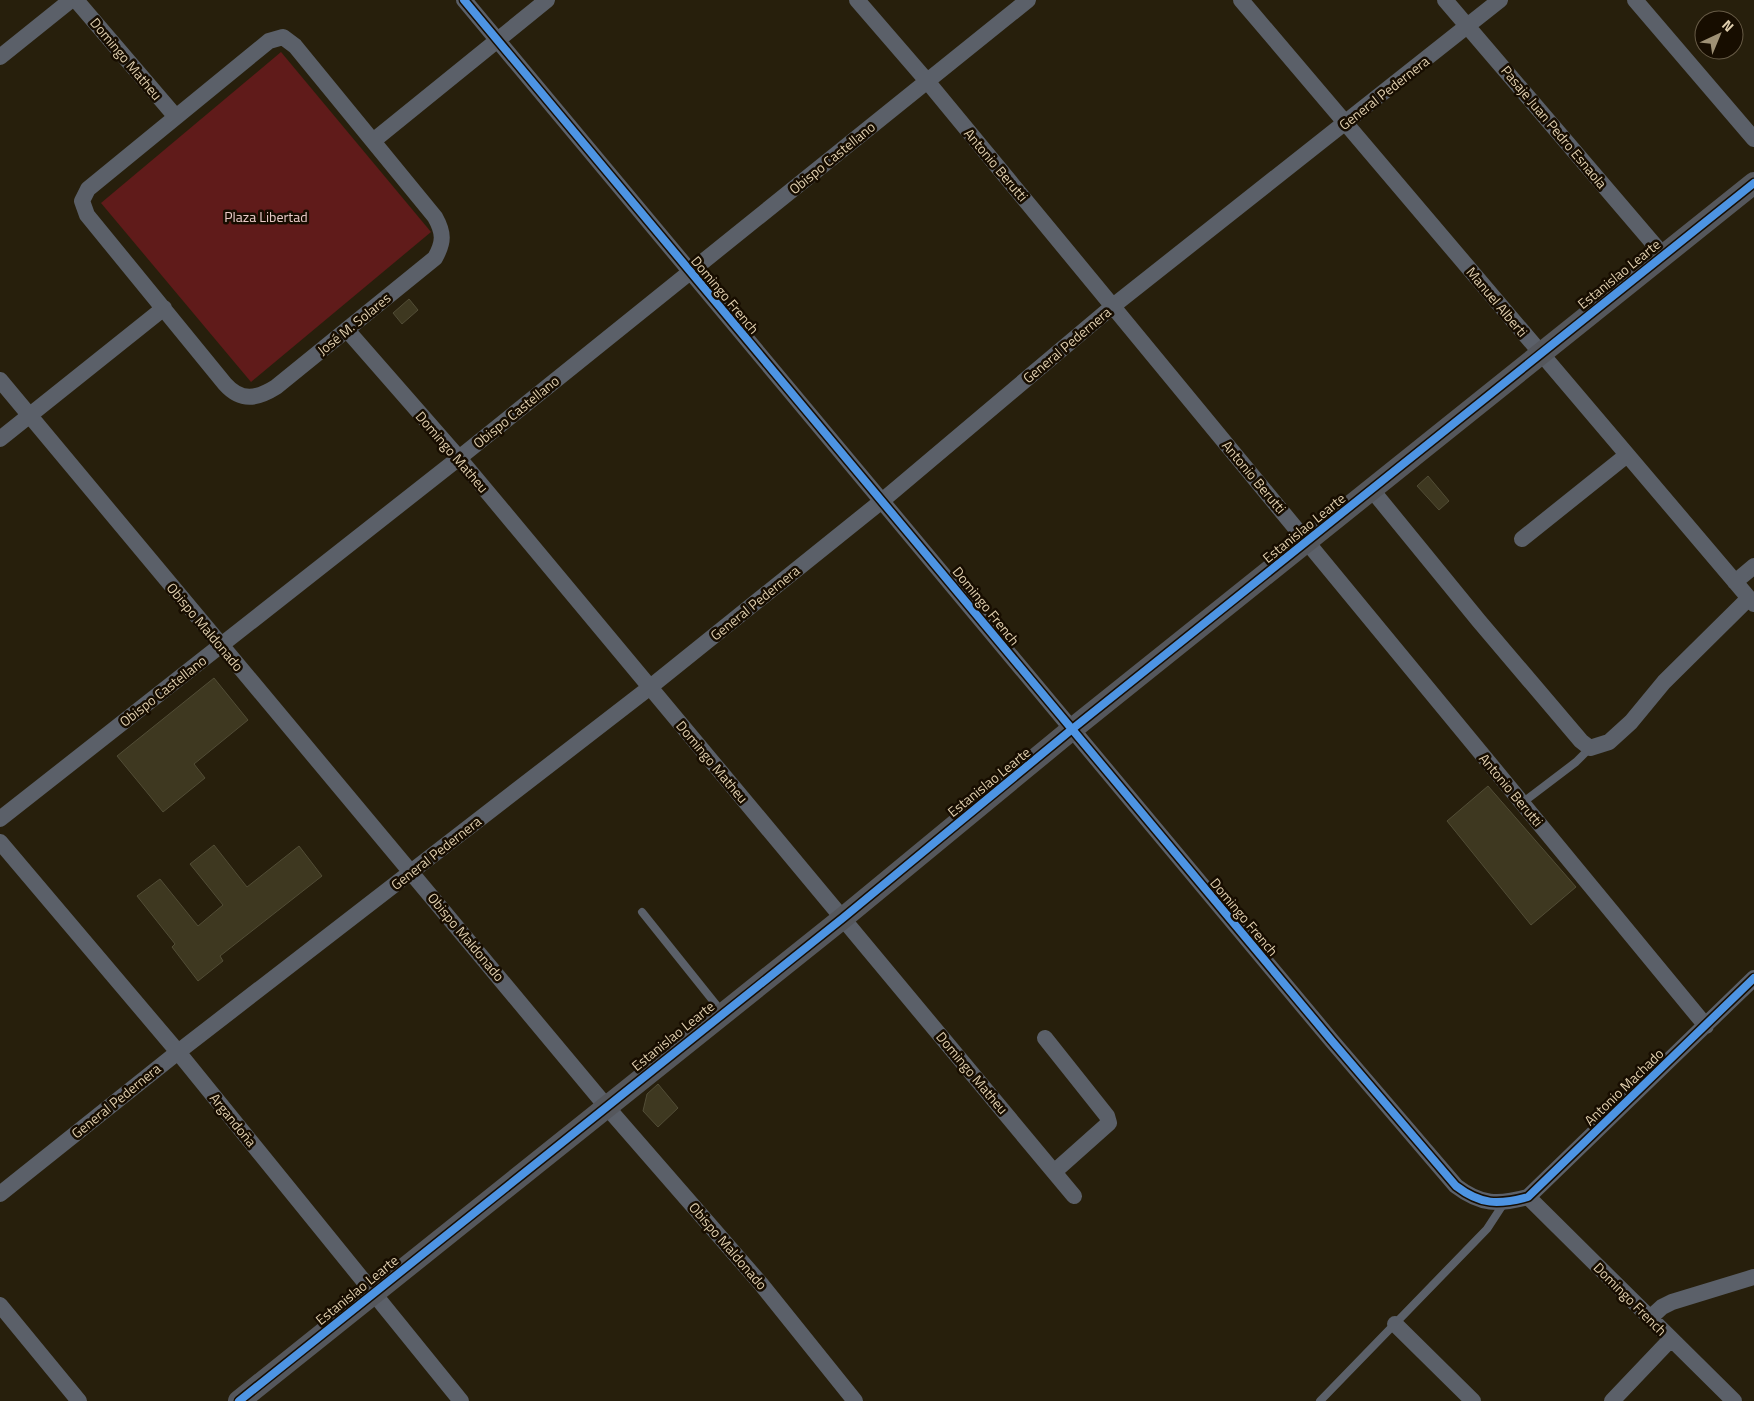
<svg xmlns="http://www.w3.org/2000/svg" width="1754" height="1401" font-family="'Titillium Web',sans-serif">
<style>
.green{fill:#601b1a}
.building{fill:#3e3820;stroke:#524d36}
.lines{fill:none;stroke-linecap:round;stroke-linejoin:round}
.lane{stroke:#5b6069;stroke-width:8}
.street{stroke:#5b6069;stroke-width:16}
.secondary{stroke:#55575c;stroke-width:22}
.cycleway-casing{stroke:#170d00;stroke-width:11}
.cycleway{stroke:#4d94e3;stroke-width:8}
.labels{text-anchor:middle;stroke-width:5;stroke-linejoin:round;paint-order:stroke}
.street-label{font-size:14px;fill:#e0cfae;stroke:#170d00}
.park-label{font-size:14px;fill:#eacbc8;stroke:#170d00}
</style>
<rect width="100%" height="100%" fill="#271f0c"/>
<path class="green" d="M281,52L431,232L251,382L101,203Z"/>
<path class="building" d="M409,299L418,310L402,324L393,313Z
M1428,476L1449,501L1439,510L1417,486Z
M214,678L248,720L194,764L205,778L163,812L117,756Z
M1488,786L1576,887L1531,925L1447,821Z
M214,845L247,887L299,846L322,876L220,956L223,961L198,981L172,947L175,944L137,896L160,879L198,926L223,905L190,864Z
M658,1084L678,1108L658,1127L643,1111L647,1094Z"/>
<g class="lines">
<path class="lane" d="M1522,803L1576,762L1590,748
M642,912L722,1012
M1320,1401L1487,1229L1504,1203"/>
<path class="street" d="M76,0L176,117
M464,0L1332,1041L1456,1186C1481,1205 1498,1205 1528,1197L1754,978
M857,0L927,81L1706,1026
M1241,0L1754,604
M1445,0L1663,255
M1635,0L1754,139
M283,37L295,46L435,217C444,233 444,242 435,258L276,387C257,399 241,402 225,384L87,215L82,201L88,189L269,41Z
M0,57L71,0
M373,141L547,0
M347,330L459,458L1074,1196
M0,380L606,1106L761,1284L855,1401
M0,439L164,308
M1372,490L1479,621L1581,741L1590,748L1609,742L1631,722L1664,682L1749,598
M1522,539L1627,455
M1735,582L1754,566
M0,819L459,458L1028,0
M0,842L178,1052L461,1401
M1045,1038L1107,1116L1109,1123L1054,1172
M0,1194L178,1052L649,688L883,500L1113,306L1500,0
M1528,1197L1734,1401
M0,1305L79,1401
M1650,1318L1662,1307L1672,1302L1754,1277
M1395,1324L1473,1401
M1612,1401L1671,1339"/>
<path class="secondary" d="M239,1401L843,918L1071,730L1754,183"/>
<defs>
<path id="cycleway" d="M464,0L1332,1041L1456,1186C1481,1205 1498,1205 1528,1197L1754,978
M239,1401L843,918L1071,730L1754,183"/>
</defs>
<use href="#cycleway" class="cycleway-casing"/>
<use href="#cycleway" class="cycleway"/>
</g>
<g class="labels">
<g class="street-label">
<text transform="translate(126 59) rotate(50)" y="5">Domingo Matheu</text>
<text transform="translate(1384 93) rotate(-38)" y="5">General Pedernera</text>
<text transform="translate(1554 127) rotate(50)" y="5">Pasaje Juan Pedro Esnaola</text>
<text transform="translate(832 158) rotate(-39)" y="5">Obispo Castellano</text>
<text transform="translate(996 165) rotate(50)" y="5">Antonio Berutti</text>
<text transform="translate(1619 274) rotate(-39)" y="5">Estanislao Learte</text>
<text transform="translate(725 295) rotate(50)" y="5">Domingo French</text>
<text transform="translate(1497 302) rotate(50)" y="5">Manuel Alberti</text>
<text transform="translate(354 324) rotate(-39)" y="5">José M. Solares</text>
<text transform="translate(1067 345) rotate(-40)" y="5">General Pedernera</text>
<text transform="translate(516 412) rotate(-39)" y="5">Obispo Castellano</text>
<text transform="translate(452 452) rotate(49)" y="5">Domingo Matheu</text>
<text transform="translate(1254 477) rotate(50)" y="5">Antonio Berutti</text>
<text transform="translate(1304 528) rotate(-39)" y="5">Estanislao Learte</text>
<text transform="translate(755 603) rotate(-39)" y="5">General Pedernera</text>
<text transform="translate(986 606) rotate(51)" y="5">Domingo French</text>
<text transform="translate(205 627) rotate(50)" y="5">Obispo Maldonado</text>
<text transform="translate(163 691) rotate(-38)" y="5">Obispo Castellano</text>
<text transform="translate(712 762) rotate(50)" y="5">Domingo Matheu</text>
<text transform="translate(989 782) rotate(-39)" y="5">Estanislao Learte</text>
<text transform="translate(1511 790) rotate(50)" y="5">Antonio Berutti</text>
<text transform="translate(436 853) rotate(-38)" y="5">General Pedernera</text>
<text transform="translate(1244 917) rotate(50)" y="5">Domingo French</text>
<text transform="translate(466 937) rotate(50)" y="5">Obispo Maldonado</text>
<text transform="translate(673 1036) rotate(-39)" y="5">Estanislao Learte</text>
<text transform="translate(972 1073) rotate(50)" y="5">Domingo Matheu</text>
<text transform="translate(1624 1087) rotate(-44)" y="5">Antonio Machado</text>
<text transform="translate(116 1101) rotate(-39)" y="5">General Pedernera</text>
<text transform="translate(233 1120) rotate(51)" y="5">Argandoña</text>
<text transform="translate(728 1246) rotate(49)" y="5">Obispo Maldonado</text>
<text transform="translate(357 1290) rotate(-39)" y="5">Estanislao Learte</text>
<text transform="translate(1630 1299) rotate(45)" y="5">Domingo French</text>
</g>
<g class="park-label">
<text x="266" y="222">Plaza Libertad</text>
</g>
</g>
<g transform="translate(1719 35) rotate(44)"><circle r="24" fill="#170d00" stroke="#675b46"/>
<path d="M0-4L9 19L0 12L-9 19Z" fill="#9f9175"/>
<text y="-8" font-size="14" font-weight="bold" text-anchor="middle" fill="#e0cfae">N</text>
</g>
</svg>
